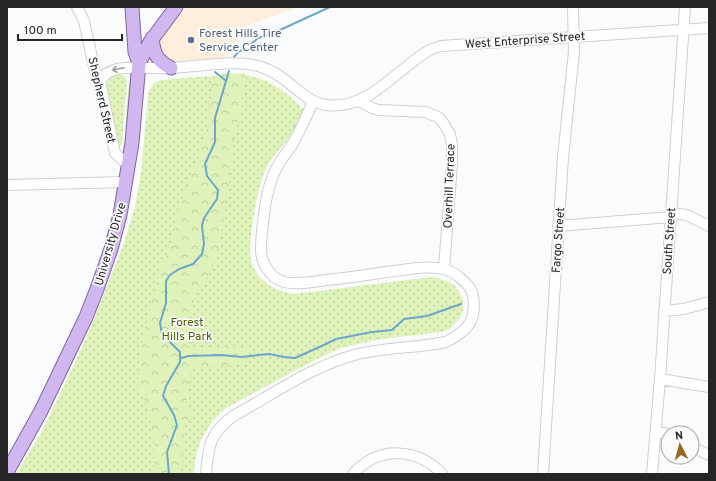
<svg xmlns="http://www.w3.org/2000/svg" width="716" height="481" font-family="Overpass,sans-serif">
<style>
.commercial{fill:#ffeedc}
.grass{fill:url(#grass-dots)}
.forest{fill:url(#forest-crowns)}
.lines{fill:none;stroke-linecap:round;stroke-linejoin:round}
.stream{stroke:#6ca7cd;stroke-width:2}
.minor-casing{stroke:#cecfd1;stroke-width:12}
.major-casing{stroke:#8065a2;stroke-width:15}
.minor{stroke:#fff;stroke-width:10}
.major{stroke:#d0b7ef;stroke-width:13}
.oneway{stroke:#9d9d9d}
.service-dot{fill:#5c6f8a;stroke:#fafbfd;stroke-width:1.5}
.labels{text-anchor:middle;stroke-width:3.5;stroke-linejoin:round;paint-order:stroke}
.service-label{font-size:12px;fill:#4e5e75;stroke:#fafbfd;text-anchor:start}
.street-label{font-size:12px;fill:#252526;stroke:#fafbfd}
.park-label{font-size:12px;fill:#4b5f00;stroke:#fafbfd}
</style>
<defs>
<pattern id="grass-dots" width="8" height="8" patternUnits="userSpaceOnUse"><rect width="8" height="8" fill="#dff2b9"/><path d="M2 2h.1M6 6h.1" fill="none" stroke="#bfcf9f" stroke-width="1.8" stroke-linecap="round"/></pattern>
<pattern id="forest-crowns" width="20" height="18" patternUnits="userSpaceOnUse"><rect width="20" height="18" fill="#dff2b9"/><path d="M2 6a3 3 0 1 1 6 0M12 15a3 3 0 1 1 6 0" fill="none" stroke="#bfcf9f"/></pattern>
</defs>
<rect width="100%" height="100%" fill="#fafbfd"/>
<path class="commercial" d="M187,7H299L243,27L228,57L173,62L161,58L158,43L161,37Z"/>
<path class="grass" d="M118,74L125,76L124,77L127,80L122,144L118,147L106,86L109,78Z
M235,74C263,75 285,89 303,110C303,128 279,147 269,163C260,179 257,197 254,215C252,226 250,238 250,249C249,275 270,291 294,294L424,278L433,277L447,281L455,286L460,293L463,302V311L459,319L450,329L442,332L381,339L341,348L313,361L226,408C205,426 195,447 194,474H16L41,433L65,384L88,334L124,243L135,206L141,174L148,95C150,86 154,82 162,80Z
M129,79L131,88L125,149L122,150L124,144Z"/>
<path class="forest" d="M244,73L246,77L242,94V111L235,129L224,215L217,255L211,269L195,298L187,319L186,335L190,346L203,348L243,346L247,349L245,362L239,365L200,367L193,369L190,374L186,405L192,412L185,423L181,474H154V442L148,406L138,386L139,355L160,268L172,244L178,211L209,123L212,84L216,74Z"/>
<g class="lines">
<path class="stream" d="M234,57L239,51L249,49L251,44L258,38L269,35L330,7
M215,72L225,80
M181,358L189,356L222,355L241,357L269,354L284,357L295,358L326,344L336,339L372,332L392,330L404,319L427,316L461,304
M169,474L167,452L177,425L174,415L163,396L166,386L180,362V352L162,334L160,323L166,303V281L170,275L179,269L193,264L202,254L204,244L202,226L204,218L217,199L218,190L207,176L205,164L215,142V118L229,71"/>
<defs>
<path id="minor" d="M77,7L84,21L95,71L100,81L115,153L128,165
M100,81C104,74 109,71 117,69C131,66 156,69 171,68C200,67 237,58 264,68C288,76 302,101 326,105C360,110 385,83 410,64C419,56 428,49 441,46L709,28
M359,101L372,108L379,110L425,112L438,117L442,121L450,134L452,145V163L444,269
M7,185L126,182
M671,213L687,215L709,226
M558,226L671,217
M664,311L684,309L709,302
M660,379L709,387
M656,431L668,434
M692,447L709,455
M206,474C208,446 210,432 235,415C275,393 314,365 358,354C387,347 417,348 446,342C456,337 466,331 471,321C475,311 475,297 470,288C465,281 453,271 444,269C425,265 405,270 386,272C367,275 347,278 327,280C313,282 298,285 284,282C277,280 270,274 266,267C259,257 261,244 262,232C264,213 266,193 273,176C277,164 285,155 292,145C300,131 307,116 313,101
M353,474C378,446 417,447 442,474
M543,474L563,157L574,52L573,7
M652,474L660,379L685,7"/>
<path id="major" d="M132,7L135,52L139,63
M152,38C154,54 156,60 171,68
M7,472L41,411L86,317L97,289L111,249L120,215L132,143L139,63L150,42L176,7"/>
</defs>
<use href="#minor" class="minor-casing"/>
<use href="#major" class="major-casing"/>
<use href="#minor" class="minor"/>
<use href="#major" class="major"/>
</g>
<defs><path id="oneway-shaft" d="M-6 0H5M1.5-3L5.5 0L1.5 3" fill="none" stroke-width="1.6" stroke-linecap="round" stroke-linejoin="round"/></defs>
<use class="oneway" href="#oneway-shaft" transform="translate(118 69) rotate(168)"/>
<circle class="service-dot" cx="191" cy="40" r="4"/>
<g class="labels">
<g class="service-label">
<text x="199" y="37">Forest Hills Tire<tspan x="199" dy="14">Service Center</tspan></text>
</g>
<g class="street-label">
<text transform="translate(525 40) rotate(-4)" y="4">West Enterprise Street</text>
<text transform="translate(102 100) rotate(77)" y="4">Shepherd Street</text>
<text transform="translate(449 186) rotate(-88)" y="4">Overhill Terrace</text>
<text transform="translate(558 240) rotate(-86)" y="4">Fargo Street</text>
<text transform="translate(669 241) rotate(-86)" y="4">South Street</text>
<text transform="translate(110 244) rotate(-74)" y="4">University Drive</text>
</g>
<g class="park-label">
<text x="187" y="326">Forest<tspan x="187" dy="14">Hills Park</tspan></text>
</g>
</g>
<rect width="716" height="481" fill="none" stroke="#252526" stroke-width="16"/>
<g transform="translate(680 445) rotate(354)"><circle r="19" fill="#fafbfd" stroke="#a5a5a7"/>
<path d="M0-3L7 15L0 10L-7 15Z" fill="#9e6423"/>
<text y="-6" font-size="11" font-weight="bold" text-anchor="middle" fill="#252526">N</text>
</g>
<path d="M18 34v6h104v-6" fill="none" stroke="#252526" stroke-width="2"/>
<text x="24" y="34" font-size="12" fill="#252526" stroke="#fafbfd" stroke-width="3" paint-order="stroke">100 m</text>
</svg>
